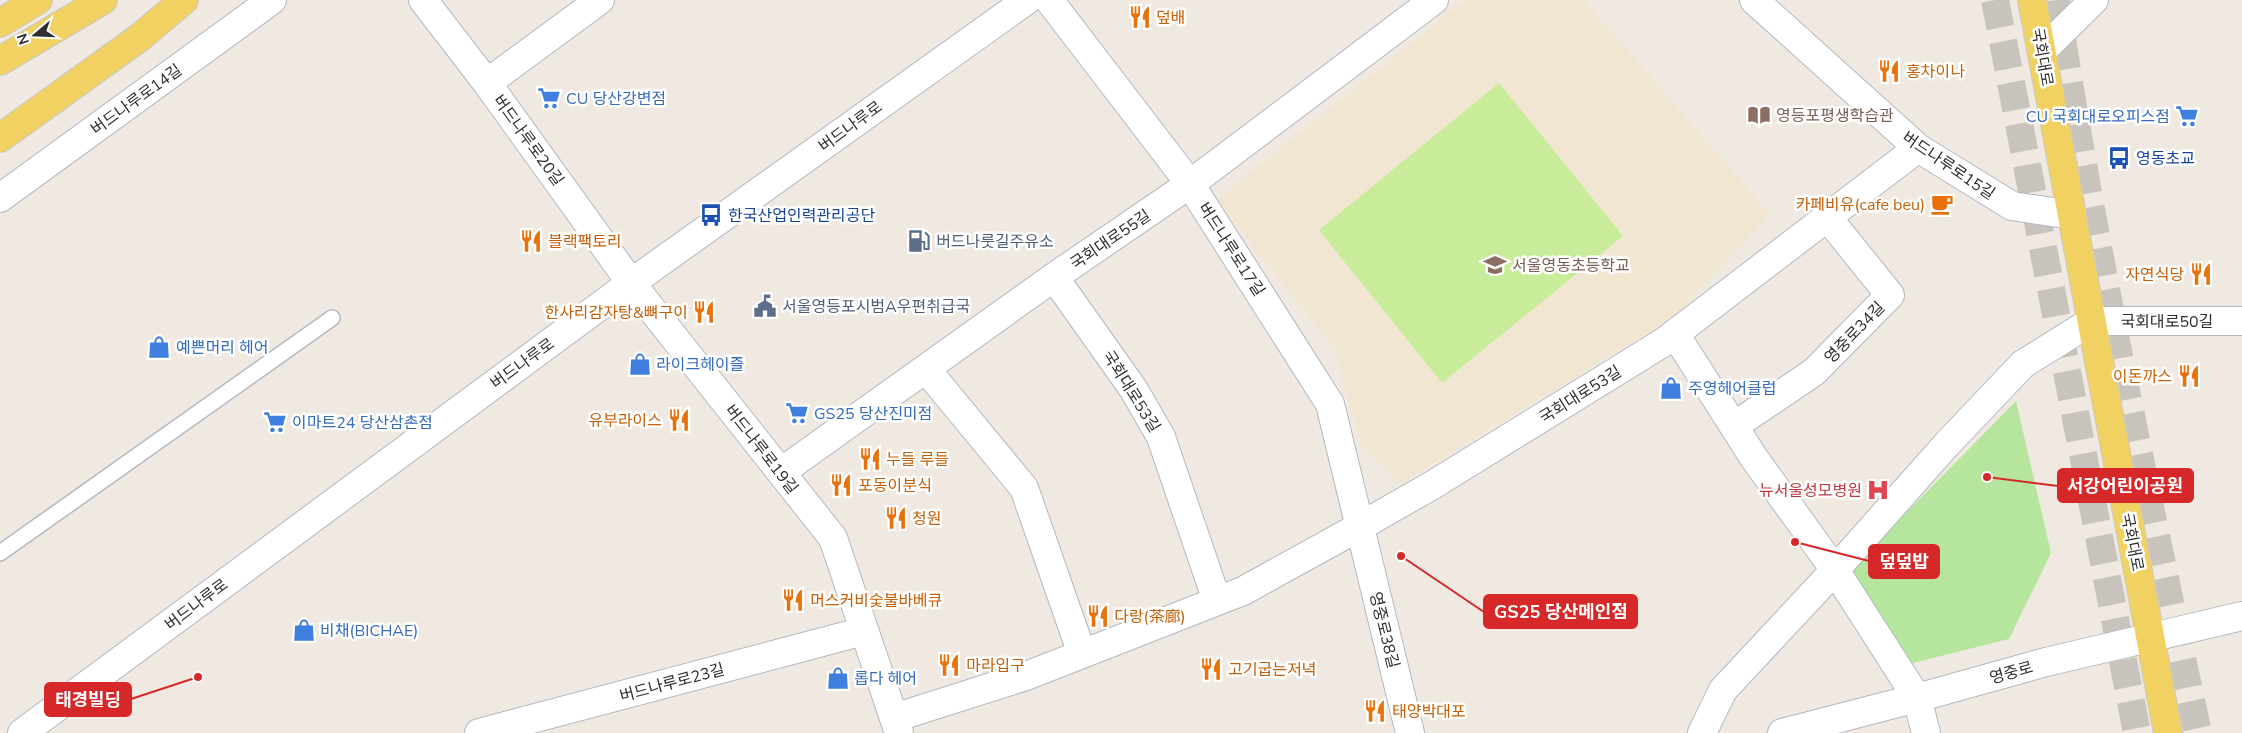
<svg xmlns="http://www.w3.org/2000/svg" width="2242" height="733" font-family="'Nunito Sans','Noto Sans KR',sans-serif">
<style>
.education{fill:#f0e6d1}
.green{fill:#b6e59e}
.pitch{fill:#c9ec9a}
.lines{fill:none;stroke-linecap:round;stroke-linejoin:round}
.highway-tunnel{stroke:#c8c4bd;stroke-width:28;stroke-dasharray:28 14;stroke-linecap:butt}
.lane-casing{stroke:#b4b7c1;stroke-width:18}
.street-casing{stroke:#b4b7c1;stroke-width:30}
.secondary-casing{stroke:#b4b7c1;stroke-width:30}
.primary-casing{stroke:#c9c9c9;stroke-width:30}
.lane{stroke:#fff;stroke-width:15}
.street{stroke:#fff;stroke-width:28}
.secondary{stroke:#fff;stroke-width:28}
.primary{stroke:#f2d163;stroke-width:28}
.labels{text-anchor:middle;stroke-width:5;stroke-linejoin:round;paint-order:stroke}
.food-label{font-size:16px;fill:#c56008;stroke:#fff;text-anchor:start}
.street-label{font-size:16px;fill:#2e2e2e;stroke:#fff}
.shop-label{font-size:16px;fill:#366cbe;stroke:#fff;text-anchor:start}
.education-label{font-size:16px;fill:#785e54;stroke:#fff;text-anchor:start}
.transit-label{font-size:16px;fill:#164399;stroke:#fff;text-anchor:start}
.service-label{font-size:16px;fill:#4e5e75;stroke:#fff;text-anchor:start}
.health-label{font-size:16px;fill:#be3a42;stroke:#fff;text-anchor:end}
.leader{fill:none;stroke:#d62828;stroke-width:2}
.callout-dot{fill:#d62828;stroke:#fff;stroke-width:2}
.callout{fill:#d62828;stroke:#d62828;stroke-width:2}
.callout-label{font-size:18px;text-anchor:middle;font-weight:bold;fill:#fff}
</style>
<rect width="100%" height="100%" fill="#efe9e1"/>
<path class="education" d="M1465,0H1584L1770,214L1675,316L1401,483L1362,447L1345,391L1336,350L1216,200Z"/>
<path class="green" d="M2016,401L2051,553L2009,639L1909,664L1849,571Z"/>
<path class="pitch" d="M1499,83L1623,236L1442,383L1319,230Z"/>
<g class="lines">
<path class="highway-tunnel" d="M1995,0L2137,733
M2056,0C2093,246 2146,490 2198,733"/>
<defs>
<path id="lane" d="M0,553L332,318"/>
<path id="street" d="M423,0L487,83L631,283L833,538L899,733
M1049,0L1190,184L1330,404L1410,733
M1754,0L1918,148L2012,206L2072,215
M2042,51L2094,0
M487,83L600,0
M0,198L272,0
M1054,277L1134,390L1161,437L1217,601
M1675,334L1754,458L1835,570L1917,698L1926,733
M926,369L1024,488L1082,654
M1734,426L1814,372L1890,295L1827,217
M781,472L1054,277L1190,184L1434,0
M894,718L1026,676L1243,591L1359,527L1431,486L1664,342L1918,148
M479,733L864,631
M1702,733L1723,690L1835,570L1947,444L2023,364L2092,321H2242"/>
<path id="secondary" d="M22,733L631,283L1027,0
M1782,733L1917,698L2046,662L2242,616"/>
<path id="primary" d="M2032,0L2168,733
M0,23L38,0
M0,61L103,0
M0,138L139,38L184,0"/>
</defs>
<use href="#lane" class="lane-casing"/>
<use href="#street" class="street-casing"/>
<use href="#secondary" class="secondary-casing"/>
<use href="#primary" class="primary-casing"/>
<use href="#lane" class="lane"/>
<use href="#street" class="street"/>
<use href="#secondary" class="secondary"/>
<use href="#primary" class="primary"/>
</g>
<defs>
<symbol id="restaurant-bare" viewBox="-9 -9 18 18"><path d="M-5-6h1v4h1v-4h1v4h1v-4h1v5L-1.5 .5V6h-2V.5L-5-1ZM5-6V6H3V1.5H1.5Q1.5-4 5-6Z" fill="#e8710a" stroke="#fff" stroke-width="2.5" paint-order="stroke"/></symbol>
<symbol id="supermarket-bare" viewBox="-9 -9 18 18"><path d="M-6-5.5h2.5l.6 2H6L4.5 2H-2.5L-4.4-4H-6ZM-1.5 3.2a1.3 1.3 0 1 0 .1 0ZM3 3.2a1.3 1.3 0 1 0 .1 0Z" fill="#3f7fe0" stroke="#fff" stroke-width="2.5" paint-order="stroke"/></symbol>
<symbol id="library-bare" viewBox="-9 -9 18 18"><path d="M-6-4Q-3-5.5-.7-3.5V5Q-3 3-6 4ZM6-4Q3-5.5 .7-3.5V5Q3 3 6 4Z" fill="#8d6e63" stroke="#fff" stroke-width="2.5" paint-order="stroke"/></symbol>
<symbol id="bus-bare" viewBox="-9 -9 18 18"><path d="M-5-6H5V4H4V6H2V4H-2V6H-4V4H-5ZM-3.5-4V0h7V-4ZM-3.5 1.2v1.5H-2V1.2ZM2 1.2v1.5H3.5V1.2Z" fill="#1a4fb4" stroke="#fff" stroke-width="2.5" paint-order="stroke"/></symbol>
<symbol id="cafe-bare" viewBox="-9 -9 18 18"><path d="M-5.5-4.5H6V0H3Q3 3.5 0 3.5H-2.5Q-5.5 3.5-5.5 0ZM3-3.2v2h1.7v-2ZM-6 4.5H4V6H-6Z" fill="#e8710a" stroke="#fff" stroke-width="2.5" paint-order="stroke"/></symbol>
<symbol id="fuel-bare" viewBox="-9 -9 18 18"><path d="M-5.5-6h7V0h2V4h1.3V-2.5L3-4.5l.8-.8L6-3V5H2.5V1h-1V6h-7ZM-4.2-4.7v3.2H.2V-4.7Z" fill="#5c6f8a" stroke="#fff" stroke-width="2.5" paint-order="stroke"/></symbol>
<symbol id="school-bare" viewBox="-9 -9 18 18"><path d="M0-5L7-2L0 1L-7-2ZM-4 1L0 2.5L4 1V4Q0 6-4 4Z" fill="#8d6e63" stroke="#fff" stroke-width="2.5" paint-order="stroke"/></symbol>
<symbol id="civic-bare" viewBox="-9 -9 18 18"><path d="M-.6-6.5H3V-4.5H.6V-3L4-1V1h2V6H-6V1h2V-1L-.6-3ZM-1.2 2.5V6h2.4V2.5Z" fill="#5c6f8a" stroke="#fff" stroke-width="2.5" paint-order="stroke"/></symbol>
<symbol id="shop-bare" viewBox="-9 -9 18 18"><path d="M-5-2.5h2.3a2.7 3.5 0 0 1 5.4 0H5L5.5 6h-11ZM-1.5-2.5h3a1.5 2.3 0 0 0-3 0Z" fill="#3f7fe0" stroke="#fff" stroke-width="2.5" paint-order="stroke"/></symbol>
<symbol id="hospital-bare" viewBox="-9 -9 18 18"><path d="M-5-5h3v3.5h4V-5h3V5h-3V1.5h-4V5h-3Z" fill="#e0444e" stroke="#fff" stroke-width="2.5" paint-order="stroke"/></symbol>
</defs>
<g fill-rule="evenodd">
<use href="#restaurant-bare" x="1124" y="1" width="32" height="32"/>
<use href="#restaurant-bare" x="1873" y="55" width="32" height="32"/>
<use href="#supermarket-bare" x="533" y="82" width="32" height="32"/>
<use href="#library-bare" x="1743" y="99" width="32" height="32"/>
<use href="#supermarket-bare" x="2171" y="100" width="32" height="32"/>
<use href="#bus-bare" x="2103" y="142" width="32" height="32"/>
<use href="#cafe-bare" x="1926" y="188" width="32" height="32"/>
<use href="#bus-bare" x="695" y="199" width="32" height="32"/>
<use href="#restaurant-bare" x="515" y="225" width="32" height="32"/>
<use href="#fuel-bare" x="903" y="225" width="32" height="32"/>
<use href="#school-bare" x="1479" y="249" width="32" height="32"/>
<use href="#restaurant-bare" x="2185" y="258" width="32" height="32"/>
<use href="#civic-bare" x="749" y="290" width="32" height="32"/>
<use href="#restaurant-bare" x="688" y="296" width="32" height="32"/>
<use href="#shop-bare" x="143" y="331" width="32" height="32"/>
<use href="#shop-bare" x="624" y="348" width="32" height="32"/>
<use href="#restaurant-bare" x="2173" y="360" width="32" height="32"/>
<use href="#shop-bare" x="1655" y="372" width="32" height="32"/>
<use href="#supermarket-bare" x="781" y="397" width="32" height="32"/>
<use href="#restaurant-bare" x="663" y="404" width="32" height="32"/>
<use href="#supermarket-bare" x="259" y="406" width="32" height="32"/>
<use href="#restaurant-bare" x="854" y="443" width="32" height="32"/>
<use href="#restaurant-bare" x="825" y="469" width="32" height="32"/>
<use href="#hospital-bare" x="1862" y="474" width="32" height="32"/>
<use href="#restaurant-bare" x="880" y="502" width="32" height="32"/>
<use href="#restaurant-bare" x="777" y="584" width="32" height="32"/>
<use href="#restaurant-bare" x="1082" y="600" width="32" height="32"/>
<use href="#shop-bare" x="288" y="614" width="32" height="32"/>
<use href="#restaurant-bare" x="933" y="649" width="32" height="32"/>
<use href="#restaurant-bare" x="1195" y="653" width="32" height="32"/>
<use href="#shop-bare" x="822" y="662" width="32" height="32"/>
<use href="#restaurant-bare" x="1359" y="695" width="32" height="32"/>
</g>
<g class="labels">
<g class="food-label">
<text x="1156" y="23">덮배</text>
<text x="1906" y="77">홍차이나</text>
<text x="1925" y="210" text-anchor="end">카페비유(cafe beu)</text>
<text x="548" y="247">블랙팩토리</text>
<text x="2184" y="280" text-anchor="end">자연식당</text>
<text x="688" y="318" text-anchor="end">한사리감자탕&amp;뼈구이</text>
<text x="2172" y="382" text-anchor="end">이돈까스</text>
<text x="662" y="426" text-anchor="end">유부라이스</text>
<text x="886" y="465">누들 루들</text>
<text x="858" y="491">포동이분식</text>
<text x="912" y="524">청원</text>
<text x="810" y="606">머스커비숯불바베큐</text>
<text x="1114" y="622">다랑(茶廊)</text>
<text x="966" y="671">마라입구</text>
<text x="1228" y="675">고기굽는저녁</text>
<text x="1392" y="717">태양박대포</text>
</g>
<g class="street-label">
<text transform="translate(2043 57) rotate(80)" y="6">국회대로</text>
<text transform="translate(136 99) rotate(-36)" y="6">버드나루로14길</text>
<text transform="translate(850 126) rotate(-36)" y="6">버드나루로</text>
<text transform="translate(529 140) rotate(54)" y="6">버드나루로20길</text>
<text transform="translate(1949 165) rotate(34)" y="6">버드나루로15길</text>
<text transform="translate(1110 239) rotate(-34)" y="6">국회대로55길</text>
<text transform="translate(1232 249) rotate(57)" y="6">버드나루로17길</text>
<text x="2167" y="327">국회대로50길</text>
<text transform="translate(1854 332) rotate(-46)" y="6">영중로34길</text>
<text transform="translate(522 363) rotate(-36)" y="6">버드나루로</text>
<text transform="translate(1132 391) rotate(58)" y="6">국회대로53길</text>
<text transform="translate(1580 394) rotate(-32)" y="6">국회대로53길</text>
<text transform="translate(762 449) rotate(52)" y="6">버드나루로19길</text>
<text transform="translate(2133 542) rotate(79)" y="6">국회대로</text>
<text transform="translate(196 604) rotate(-37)" y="6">버드나루로</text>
<text transform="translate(1385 630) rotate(76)" y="6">영중로38길</text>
<text transform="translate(2011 672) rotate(-16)" y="6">영중로</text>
<text transform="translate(672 682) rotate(-15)" y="6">버드나루로23길</text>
</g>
<g class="shop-label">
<text x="566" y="104">CU 당산강변점</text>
<text x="2170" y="122" text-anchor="end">CU 국회대로오피스점</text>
<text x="176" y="353">예쁜머리 헤어</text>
<text x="656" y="370">라이크헤이즐</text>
<text x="1688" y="394">주영헤어클럽</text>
<text x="814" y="419">GS25 당산진미점</text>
<text x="292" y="428">이마트24 당산삼촌점</text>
<text x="320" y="636">비채(BICHAE)</text>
<text x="854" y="684">롭다 헤어</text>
</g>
<g class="education-label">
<text x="1776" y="121">영등포평생학습관</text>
<text x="1512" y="271">서울영동초등학교</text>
</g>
<g class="transit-label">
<text x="2136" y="164">영동초교</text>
<text x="728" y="221">한국산업인력관리공단</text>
</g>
<g class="service-label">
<text x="936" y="247">버드나룻길주유소</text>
<text x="782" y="312">서울영등포시범A우편취급국</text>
</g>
<g class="health-label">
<text x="1862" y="496">뉴서울성모병원</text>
</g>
</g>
<path class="leader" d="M1987 477L2058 486M1795 542L1869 561M1401 556L1484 612M198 677L131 699"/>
<g class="callout-dot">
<circle cx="1987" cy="477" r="5"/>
<circle cx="1795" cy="542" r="5"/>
<circle cx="1401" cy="556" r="5"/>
<circle cx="198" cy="677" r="5"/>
</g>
<g class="callout">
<rect x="2058" y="469" width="135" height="33" rx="5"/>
<rect x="1869" y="545" width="70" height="33" rx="5"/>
<rect x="1484" y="595" width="153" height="33" rx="5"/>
<rect x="45" y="683" width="86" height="33" rx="5"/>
</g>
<g class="callout-label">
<text x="2125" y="492">서강어린이공원</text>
<text x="1904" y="568">덮덮밥</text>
<text x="1561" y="618">GS25 당산메인점</text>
<text x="88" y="706">태경빌딩</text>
</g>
<g transform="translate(35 35) rotate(251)" stroke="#ffffff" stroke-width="4" paint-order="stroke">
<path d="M0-4L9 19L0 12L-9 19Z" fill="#2e2e2e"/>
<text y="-8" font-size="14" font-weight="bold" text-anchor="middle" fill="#2e2e2e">N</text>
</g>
</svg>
